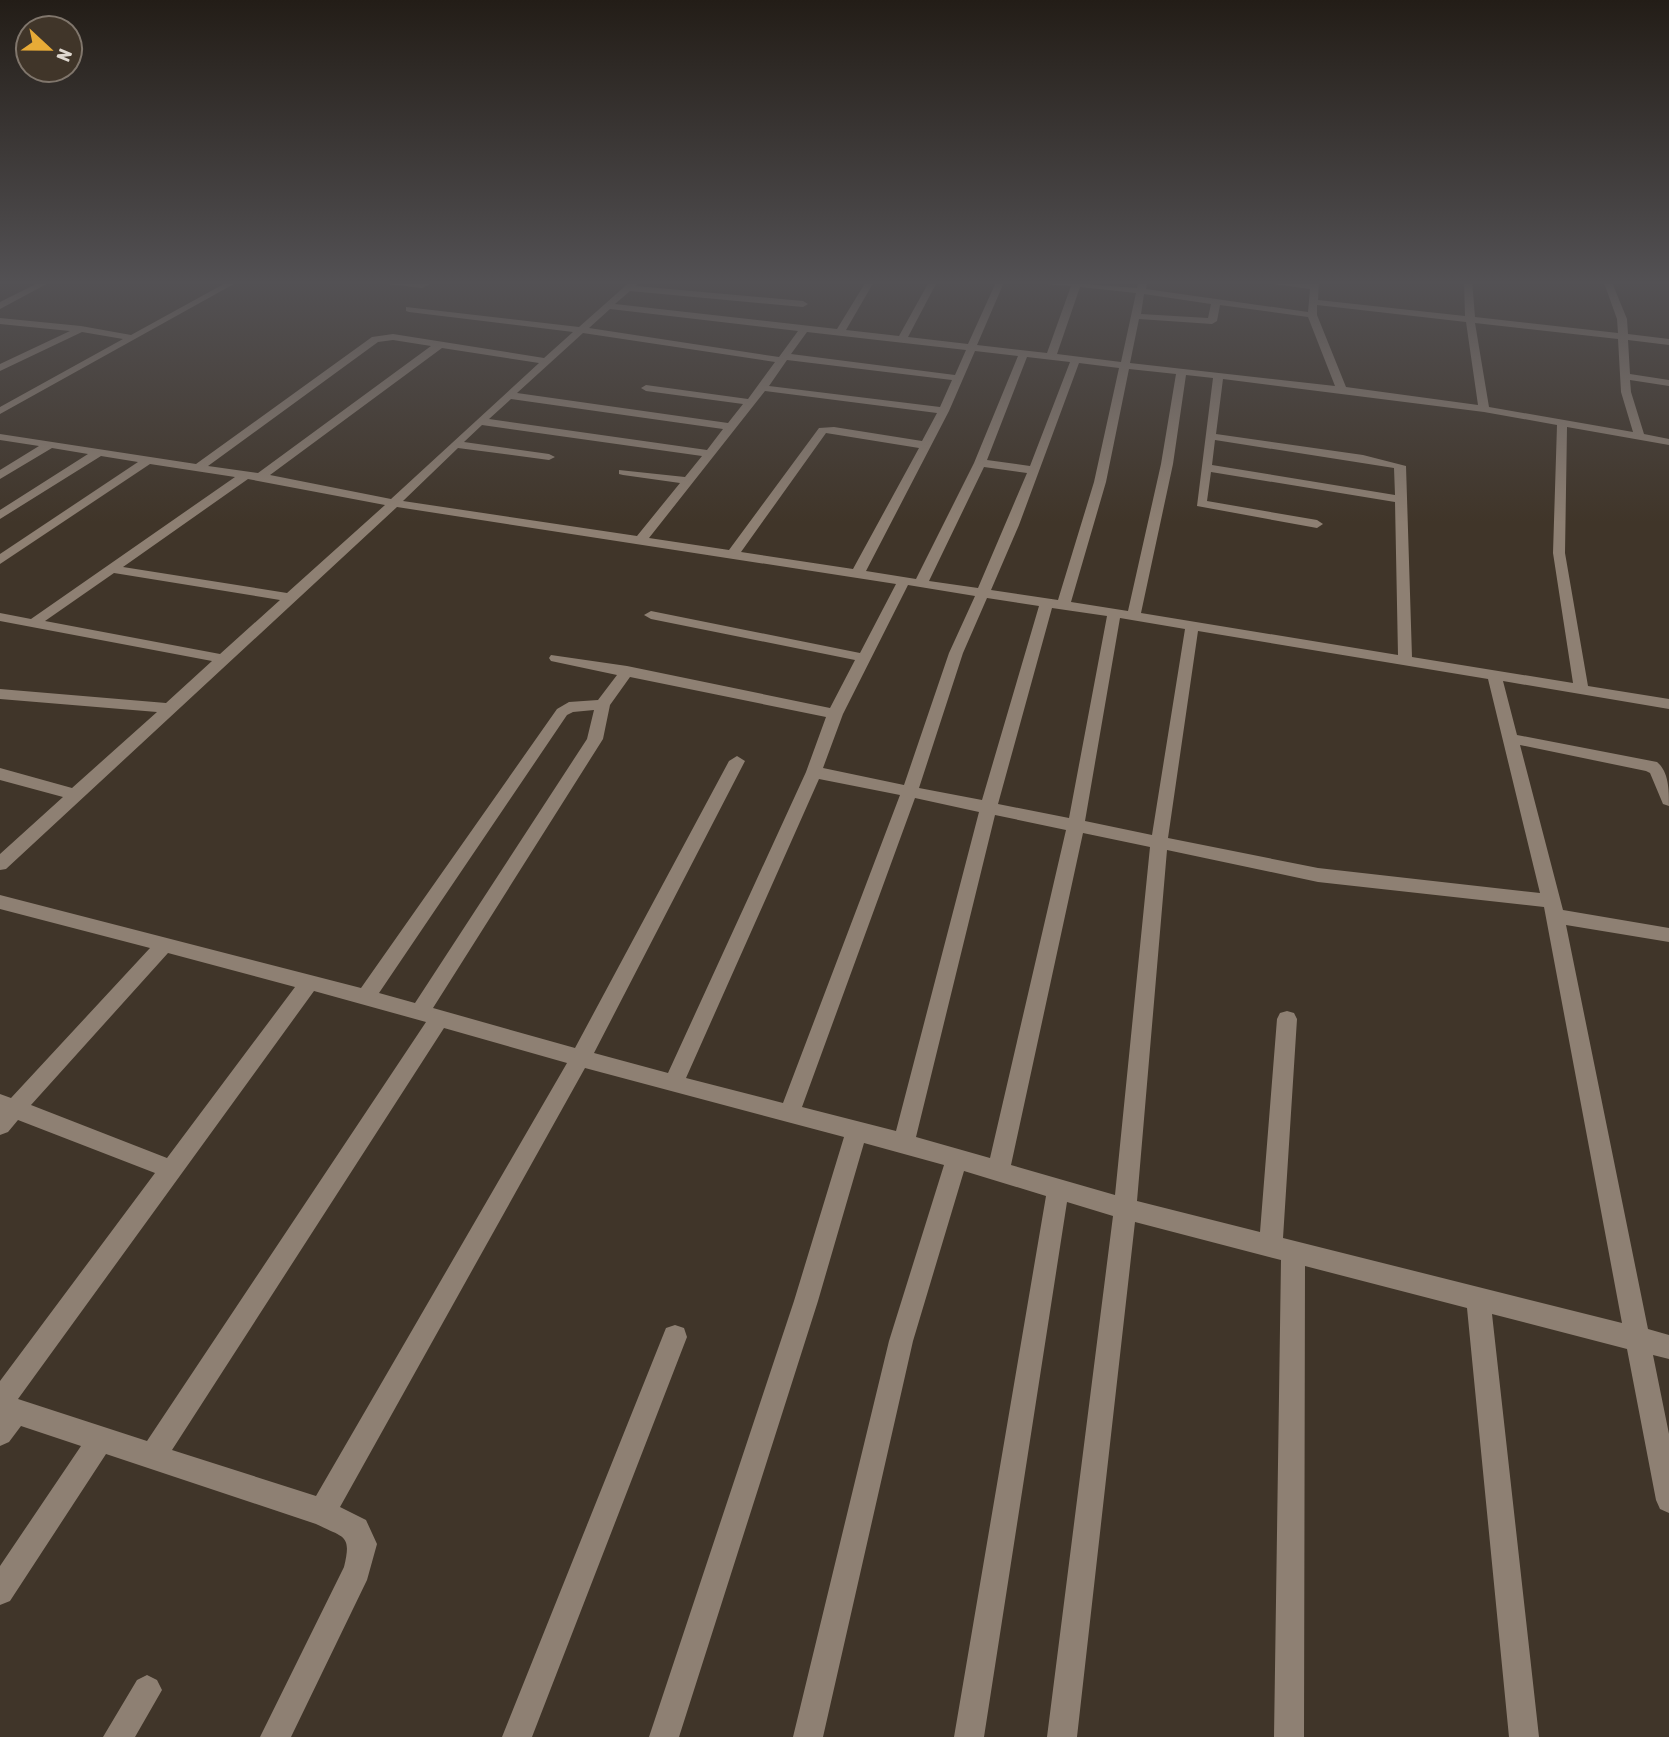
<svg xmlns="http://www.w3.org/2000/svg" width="1669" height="1737" font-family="'Asap Condensed',sans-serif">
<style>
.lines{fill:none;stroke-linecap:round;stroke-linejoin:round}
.minor{fill:#8e8073;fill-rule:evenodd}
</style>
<rect width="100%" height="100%" fill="#403529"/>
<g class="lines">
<path class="minor" d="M44,280H54L0,309V302Z
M231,280H241L0,414V407L123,339L82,332L0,371V364L70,331L0,324V318L81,326L131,335Z
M375,280L421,282L438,280L422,288L379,283Z
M632,280H641L636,286L803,301L808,304L803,307L630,291L615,304L837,329L867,280H875L846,330L899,336L930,280H938L908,337L968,344L997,280H1005L977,345L1047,353L1071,286L1035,283L1031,280L1137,288L1139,280H1147L1146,289L1308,312L1310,289L1246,280L1310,284L1311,280H1319L1318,300L1465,316L1464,280H1472L1475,317L1618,333L1617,319L1603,280H1611L1627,319L1628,334L1669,339V345L1628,340L1630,374L1669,380V386L1630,380L1631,392L1644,434L1669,439V445L1567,427L1565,553L1588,686L1669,699V709L1503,681L1517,735L1657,762C1669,772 1669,790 1669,806L1663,804L1650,773L1646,771L1520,745L1563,910L1669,928V942L1566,925L1648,1329L1669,1335V1359L1653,1355L1669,1434V1513L1660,1509L1656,1500L1627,1349L1492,1314L1539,1737H1509L1467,1308L1305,1266L1304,1737H1274L1281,1260L1135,1222L1077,1737H1047L1113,1216L1067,1202L984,1737H954L1046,1196L964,1171L913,1341L823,1737H793L889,1341L944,1165L864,1143L818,1301L679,1737H649L794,1301L844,1137L585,1068L340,1507L366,1520L377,1544L367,1580L291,1737H260L344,1567C352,1534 344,1538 316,1524L106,1454L10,1601L0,1605V1566L81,1446L21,1426L9,1442L0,1446V1381L155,1173L18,1120L8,1132L0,1135V1094L11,1098L150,948L0,909V895L361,988L557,709L569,702L598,700L617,675L551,661L549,658L551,655L627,666L830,708L855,660L651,619L644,615L651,611L860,653L896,584L397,507L6,869L0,870V854L63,797L0,780V768L72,788L157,712L0,699V689L166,703L212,661L0,621V613L31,619L235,477L150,464L0,564V554L138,462L101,456L0,519V510L88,454L52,448L0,479V470L39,446L0,440V434L196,464L372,337L393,334L544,358L573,332L409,312L406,311V307L579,327ZM1080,287L1136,293L1121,362L1057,354ZM1144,294L1211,304L1208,318L1141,314ZM1220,305L1308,317L1335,386L1130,363L1139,319L1212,324L1217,321ZM1317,305L1466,322L1478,405L1346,387L1317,315ZM610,309L798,331L779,357L589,328ZM1475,323L1618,339L1621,392L1633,432L1489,407ZM807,332L966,350L955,375L791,354ZM583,333L775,362L748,399L646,385L641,388L646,391L743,404L728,423L517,393ZM393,340L431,346L258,473L208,466L378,342ZM442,348L539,363L391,499L270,475ZM975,351L1018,356L974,463L916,579L866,571L949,411ZM1027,357L1070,362L1030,466L987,460ZM787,360L952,380L940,407L769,386ZM1079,363L1119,368L1094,482L1058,600L991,590L1019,525ZM1129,369L1176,374L1161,464L1128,611L1071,602L1106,482ZM1186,375L1213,378L1197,506L1317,528L1323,524L1317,520L1207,501L1211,472L1395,502L1398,655L1141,613L1173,464ZM1223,379L1484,412L1557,425L1553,553L1573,683L1412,657L1406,466L1363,455L1216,434ZM765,391L937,413L922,441L834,427L819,428L729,550L649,538ZM511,399L723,429L707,450L489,419ZM482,425L702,456L685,477L619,470V474L623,475L680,483L637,536L403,501L458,448L549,460L555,457L549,454L464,442ZM826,433L919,448L853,569L741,552ZM1215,440L1394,468L1395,495L1212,465ZM984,467L1027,473L978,588L929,581ZM248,479L385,505L287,593L123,567ZM114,573L280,600L220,654L45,621ZM908,585L975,596L949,653L904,785L823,768L843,714ZM987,598L1039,606L982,800L919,788L963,653ZM1052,608L1107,616L1069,818L998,804ZM1120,618L1185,629L1152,835L1085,821ZM1198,631L1488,679L1540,893L1318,868L1168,838ZM630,677L826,717L806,772L668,1073L594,1053L745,761L737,756L729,761L575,1048L433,1008L603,739L610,705ZM594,710L587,739L415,1003L379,993L567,715L573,712ZM819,779L900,795L783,1103L686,1078ZM915,798L979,812L896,1131L802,1107ZM995,815L1066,830L990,1158L916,1137ZM1083,833L1150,847L1115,1195L1011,1165ZM1167,850L1318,882L1544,907L1622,1323L1283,1238L1297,1019L1294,1013L1287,1011L1280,1013L1277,1019L1260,1232L1137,1201ZM168,953L295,987L167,1158L31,1105ZM314,991L426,1022L147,1441L18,1399ZM444,1028L567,1063L316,1496L172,1450Z
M675,1325L684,1328L687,1337L532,1737H502L666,1328Z
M147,1675L157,1680L162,1690L135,1737H103L137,1680Z"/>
</g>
<linearGradient id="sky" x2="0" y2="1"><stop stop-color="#231d17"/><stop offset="0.54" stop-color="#535154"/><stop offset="1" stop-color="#535154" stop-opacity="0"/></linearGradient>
<rect width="1669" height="523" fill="url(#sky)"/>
<g transform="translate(49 49) rotate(112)"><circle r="33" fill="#403529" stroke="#80766c" stroke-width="2"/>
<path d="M0-5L12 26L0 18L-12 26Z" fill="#e8ab37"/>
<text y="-10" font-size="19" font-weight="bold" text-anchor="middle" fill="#dfd8d0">N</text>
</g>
</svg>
